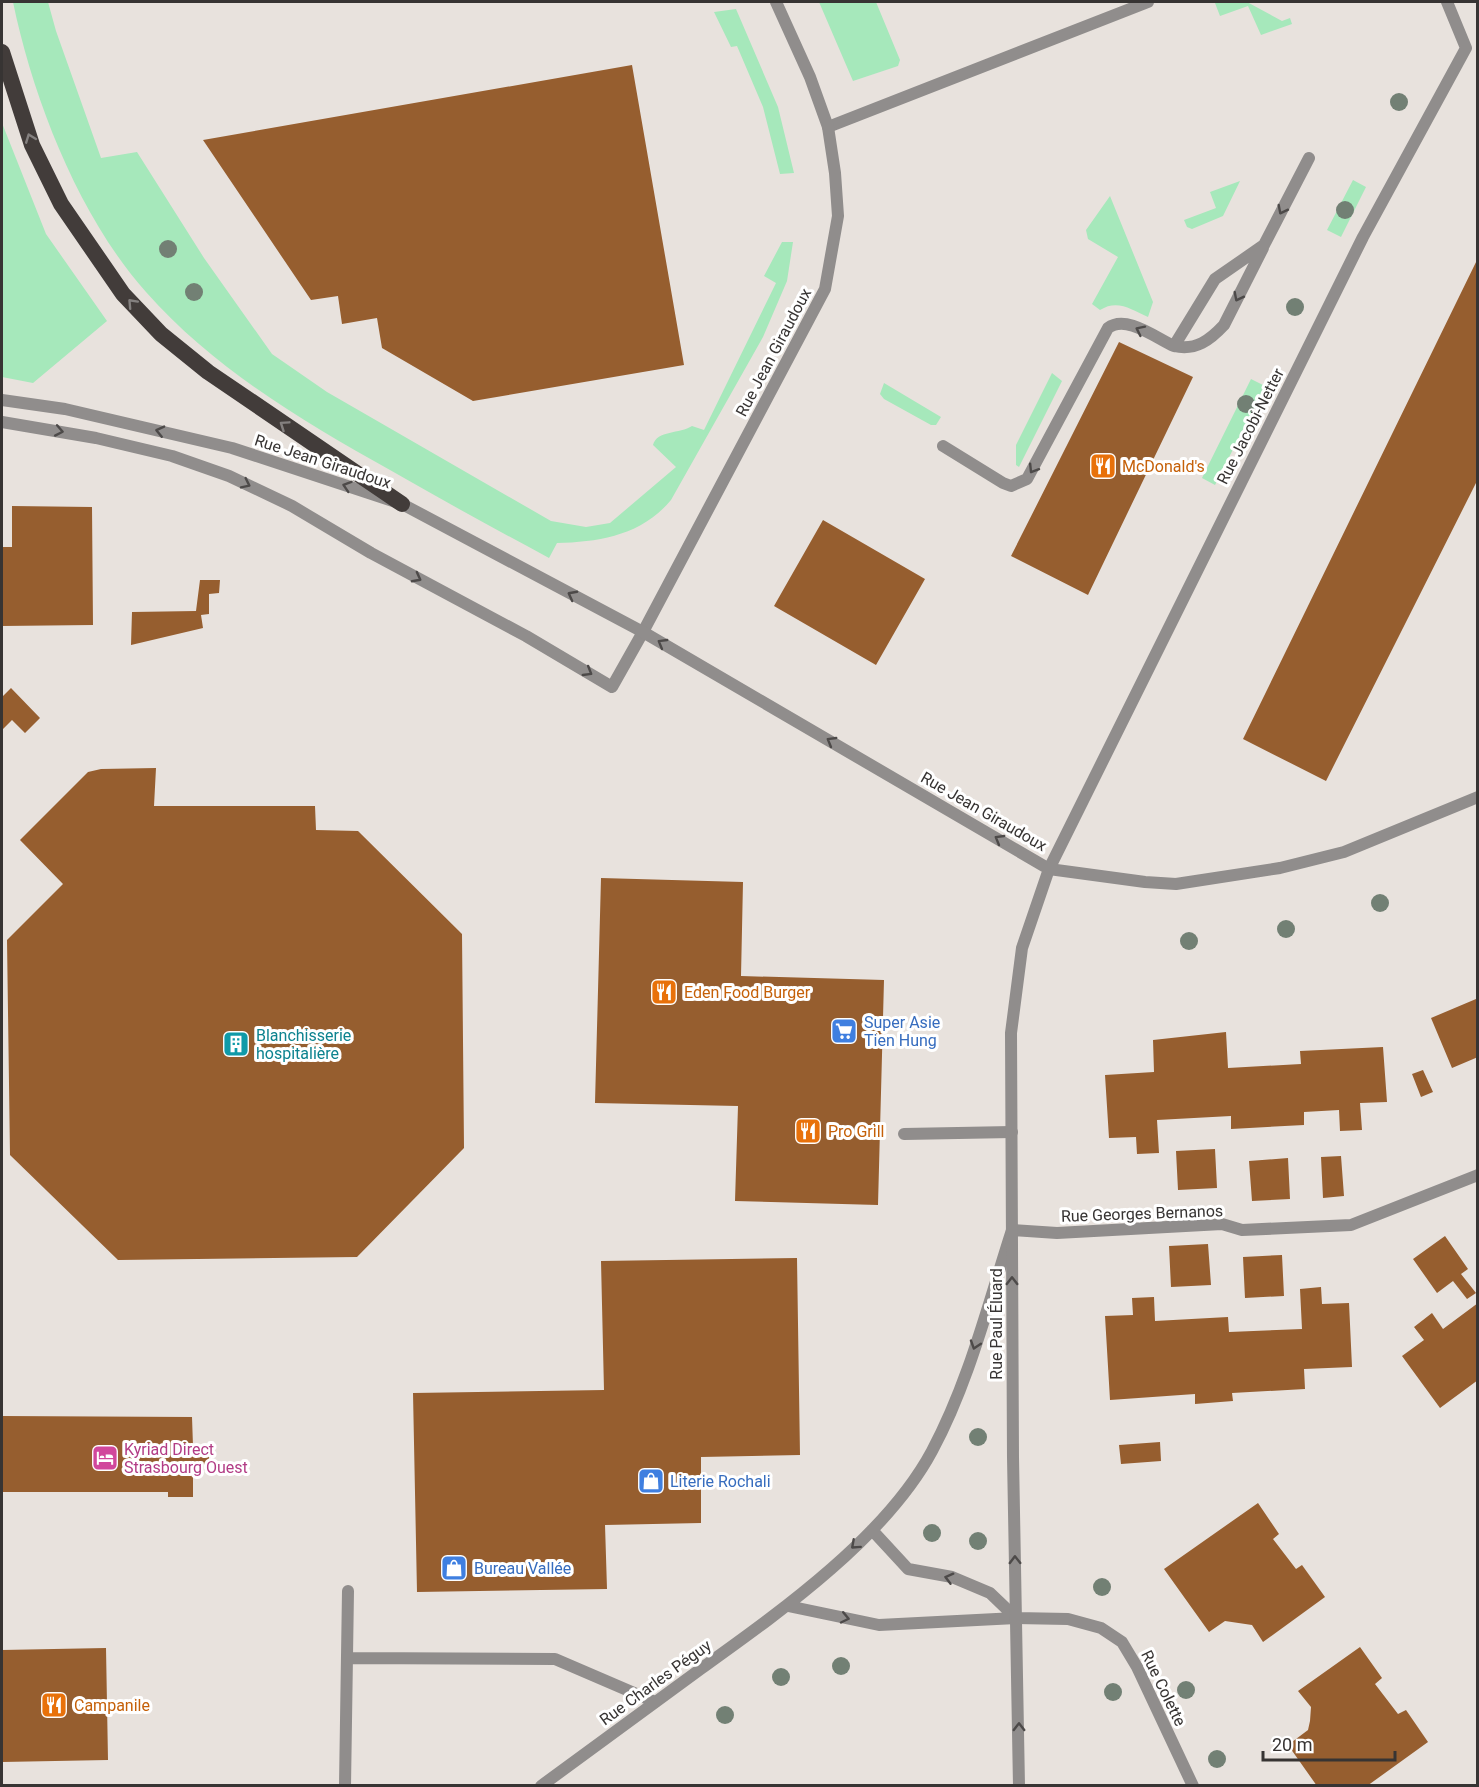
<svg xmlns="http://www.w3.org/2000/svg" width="1479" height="1787" font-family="Roboto,sans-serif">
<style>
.green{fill:#a6e8bb}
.building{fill:#965e2f}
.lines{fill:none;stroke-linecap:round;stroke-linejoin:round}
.service{stroke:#908d8c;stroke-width:12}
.minor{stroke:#908d8c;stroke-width:12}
.tertiary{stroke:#908d8c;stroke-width:12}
.trunk{stroke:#423c3a;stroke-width:16}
.tree{fill:#728074}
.oneway{stroke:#84807f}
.oneway2{stroke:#4d4a49}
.labels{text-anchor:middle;stroke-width:6;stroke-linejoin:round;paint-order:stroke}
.street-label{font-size:16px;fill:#373433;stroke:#fff}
.food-label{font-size:16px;fill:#c56008;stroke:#fff;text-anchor:start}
.shop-label{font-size:16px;fill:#366cbe;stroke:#fff;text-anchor:start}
.culture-label{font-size:16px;fill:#0d838f;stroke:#fff;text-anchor:start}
.hotel-label{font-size:16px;fill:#b23c85;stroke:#fff;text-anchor:start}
</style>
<rect width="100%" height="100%" fill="#e8e2dd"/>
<path class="green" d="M13,2H48L56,31L101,158L137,152L204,258L272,354L327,392L551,521L586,527L610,523L676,467L653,445C657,430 680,434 692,426L704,430L776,283L764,276L782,242H793L787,281L763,337L671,500C642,535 600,542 557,543L549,558C495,529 442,500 390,470C302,421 213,368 146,292C79,217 33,99 13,2Z
M819,2H876L900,60L898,66L853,81Z
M1218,2H1247L1282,21L1290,18L1292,24L1261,35L1248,6L1220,16L1215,3Z
M736,9L778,107L794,173L780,174L763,107L737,46L731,47L714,12Z
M2,123L46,234L107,321L33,383L2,377Z
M1353,180L1366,187L1341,237L1327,230Z
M1240,181L1223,216L1192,229L1187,227L1184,220L1216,208L1210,192Z
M1110,196L1153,302L1148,317C1131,309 1117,299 1100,310L1092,304L1118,257L1088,239L1086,230Z
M1052,373L1062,381L1019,467L1016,465V445Z
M1251,379L1265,386L1215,485L1202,478Z
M884,383L941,417L936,425H931L884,399L880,394Z"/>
<path class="building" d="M632,65L684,365L473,401L382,348L377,318L342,324L338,296L311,300L203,140Z
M1478,258V479L1326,781L1243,739Z
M1119,342L1193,377L1088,595L1011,556Z
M12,506L92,507L93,625L2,626V547H12Z
M823,520L925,579L876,665L774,606Z
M200,580H220L219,593L209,594V614L201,615L203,628L131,645L132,612L196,611Z
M11,688L40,718L25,733L12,720L2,730V697Z
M156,768L154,806H315L316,830L358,831L462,934L464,1148L357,1257L118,1260L10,1155L7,940L63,884L20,840L88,772L101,769Z
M601,878L743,882L741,976L884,980L878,1205L735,1201L738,1106L595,1103Z
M1476,999L1478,1057L1452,1068L1431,1018Z
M1226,1032L1228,1068L1301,1064L1300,1051L1383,1047L1387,1102L1360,1103L1362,1130L1340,1131L1339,1110L1304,1112V1125L1231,1129V1116L1157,1120L1159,1153L1137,1154L1136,1137L1109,1138L1105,1075L1154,1072L1153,1040Z
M1423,1070L1433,1092L1421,1097L1412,1074Z
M1215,1149L1217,1188L1178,1190L1176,1151Z
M1341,1156L1344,1196L1323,1198L1321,1157Z
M1288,1158L1290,1199L1252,1201L1249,1161Z
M1445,1236L1468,1269L1461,1274L1476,1293L1467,1299L1453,1281L1437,1293L1413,1259Z
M1208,1244L1211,1285L1171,1287L1169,1246Z
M1282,1255L1284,1296L1245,1298L1243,1257Z
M797,1258L800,1455L701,1457V1523L605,1525L607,1589L417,1592L413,1393L604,1390L601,1261Z
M1321,1287L1322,1304L1349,1303L1352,1367L1304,1369L1305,1389L1232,1393L1233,1401L1195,1404V1394L1110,1400L1105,1316L1133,1315L1132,1298L1154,1297L1155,1321L1228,1317L1229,1332L1302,1329L1300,1289Z
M1478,1303V1380L1440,1408L1402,1356L1424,1340L1414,1327L1432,1313L1443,1329Z
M2,1416L192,1417L193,1446H209V1470L193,1471V1497H168V1492H2Z
M1160,1442L1161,1461L1121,1464L1119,1445Z
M1258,1503L1279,1534L1273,1539L1296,1569L1302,1565L1325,1597L1263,1642L1252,1625L1225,1621L1209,1632L1164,1569Z
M1360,1647L1382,1678L1375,1684L1398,1714L1406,1710L1428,1742L1367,1786H1317L1288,1745L1308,1730L1310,1721L1311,1707L1298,1691Z
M106,1648L108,1760L2,1762V1650Z"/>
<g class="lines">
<path class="service" d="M828,127L1148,2
M1174,346C1196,351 1210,340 1224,325L1263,248
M2,422L96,438L172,456L229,476L292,506L371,553L526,636L612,687L643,632
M943,446L1003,483L1011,486L1027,479L1108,328C1126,314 1156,338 1174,346L1215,279L1264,245L1309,158
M904,1134L1012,1132
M347,1658L555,1659L655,1702
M345,1786L348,1591"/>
<path class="minor" d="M1447,2L1466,48
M643,632L825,289L838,216L835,173L828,127L810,77L776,2
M1049,869L1363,237L1466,48
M872,1530L908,1569L952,1577L990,1593L1016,1618
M788,1606L879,1625L1016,1618L1068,1619L1101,1628L1122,1642L1137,1667L1193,1786
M541,1786C595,1746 649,1707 702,1668C780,1612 886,1537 932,1451C969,1382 988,1304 1012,1230L1057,1233L1222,1224L1242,1230L1351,1225L1478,1175"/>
<path class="tertiary" d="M2,400L65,409L232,448L402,504L643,632L1049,869L1145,882L1176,884L1280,868L1344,852L1478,797
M1019,1786L1013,1457L1011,1033L1022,948L1049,869"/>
<path class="trunk" d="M2,52L32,145L61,204L123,294L161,334L208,372L402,504"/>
</g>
<g class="tree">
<circle cx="1399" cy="102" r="9"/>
<circle cx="1345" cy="210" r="9"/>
<circle cx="168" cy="249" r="9"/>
<circle cx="194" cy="292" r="9"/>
<circle cx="1295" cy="307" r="9"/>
<circle cx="1246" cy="404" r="9"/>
<circle cx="1380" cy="903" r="9"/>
<circle cx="1286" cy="929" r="9"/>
<circle cx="1189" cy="941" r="9"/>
<circle cx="978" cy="1437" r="9"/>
<circle cx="932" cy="1533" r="9"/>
<circle cx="978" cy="1541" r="9"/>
<circle cx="1102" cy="1587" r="9"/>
<circle cx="841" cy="1666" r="9"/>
<circle cx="781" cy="1677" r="9"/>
<circle cx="1186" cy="1690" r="9"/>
<circle cx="1113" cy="1692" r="9"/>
<circle cx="725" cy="1715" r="9"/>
<circle cx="1217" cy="1759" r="9"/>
</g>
<defs><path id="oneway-chevron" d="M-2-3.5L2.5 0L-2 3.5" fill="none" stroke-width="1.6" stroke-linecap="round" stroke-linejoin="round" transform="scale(1.5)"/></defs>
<g class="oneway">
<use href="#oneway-chevron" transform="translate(30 138) rotate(-111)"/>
<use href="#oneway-chevron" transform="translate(132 303) rotate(-133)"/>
<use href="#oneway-chevron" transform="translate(284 425) rotate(-146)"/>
</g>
<g class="oneway2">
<use href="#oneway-chevron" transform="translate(1282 210) rotate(117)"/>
<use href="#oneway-chevron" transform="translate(1238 297) rotate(117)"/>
<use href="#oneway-chevron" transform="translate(1140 330) rotate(-154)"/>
<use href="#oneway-chevron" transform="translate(59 431) rotate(11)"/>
<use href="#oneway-chevron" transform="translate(160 431) rotate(-167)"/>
<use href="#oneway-chevron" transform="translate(1033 469) rotate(122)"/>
<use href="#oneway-chevron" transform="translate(246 484) rotate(26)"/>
<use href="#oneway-chevron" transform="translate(347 486) rotate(-162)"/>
<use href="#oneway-chevron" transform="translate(417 578) rotate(28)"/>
<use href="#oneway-chevron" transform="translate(572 595) rotate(-152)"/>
<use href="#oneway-chevron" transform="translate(662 643) rotate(-150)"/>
<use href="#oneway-chevron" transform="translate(588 672) rotate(31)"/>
<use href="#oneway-chevron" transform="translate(831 741) rotate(-150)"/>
<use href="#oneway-chevron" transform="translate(999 839) rotate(-150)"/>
<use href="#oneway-chevron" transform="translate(1012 1281) rotate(-90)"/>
<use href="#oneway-chevron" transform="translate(975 1345) rotate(108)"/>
<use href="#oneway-chevron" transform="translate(855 1545) rotate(138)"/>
<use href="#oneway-chevron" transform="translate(1015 1560) rotate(-91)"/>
<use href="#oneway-chevron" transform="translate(949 1578) rotate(-165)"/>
<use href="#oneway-chevron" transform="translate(845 1618) rotate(12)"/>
<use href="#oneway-chevron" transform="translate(1019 1727) rotate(-90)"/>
</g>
<defs>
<symbol id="restaurant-square" viewBox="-11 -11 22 22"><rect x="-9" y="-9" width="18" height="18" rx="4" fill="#e8710a" stroke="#fff"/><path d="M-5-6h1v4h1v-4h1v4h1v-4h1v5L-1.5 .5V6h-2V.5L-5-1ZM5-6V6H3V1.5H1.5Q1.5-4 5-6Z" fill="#fff"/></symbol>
<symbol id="supermarket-square" viewBox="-11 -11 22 22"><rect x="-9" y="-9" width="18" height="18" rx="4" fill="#3f7fe0" stroke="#fff"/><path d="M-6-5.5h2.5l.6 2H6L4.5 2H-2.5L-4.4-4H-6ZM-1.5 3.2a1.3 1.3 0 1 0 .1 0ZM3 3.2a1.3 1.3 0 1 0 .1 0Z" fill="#fff"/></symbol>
<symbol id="building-square" viewBox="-11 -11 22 22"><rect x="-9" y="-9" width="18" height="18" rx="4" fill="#0f9aa8" stroke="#fff"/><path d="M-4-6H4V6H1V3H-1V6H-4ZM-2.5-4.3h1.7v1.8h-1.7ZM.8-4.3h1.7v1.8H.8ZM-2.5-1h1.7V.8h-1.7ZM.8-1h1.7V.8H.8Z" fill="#fff"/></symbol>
<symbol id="hotel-square" viewBox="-11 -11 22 22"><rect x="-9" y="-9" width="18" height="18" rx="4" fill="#d1479c" stroke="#fff"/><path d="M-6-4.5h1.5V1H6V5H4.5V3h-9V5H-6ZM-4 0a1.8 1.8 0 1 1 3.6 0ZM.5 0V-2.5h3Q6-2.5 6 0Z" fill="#fff"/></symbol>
<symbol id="shop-square" viewBox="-11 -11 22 22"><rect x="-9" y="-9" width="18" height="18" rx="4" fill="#3f7fe0" stroke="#fff"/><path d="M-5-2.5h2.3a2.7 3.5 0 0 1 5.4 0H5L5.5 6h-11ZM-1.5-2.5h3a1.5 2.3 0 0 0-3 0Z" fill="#fff"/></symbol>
</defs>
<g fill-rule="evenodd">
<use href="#restaurant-square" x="1088" y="451" width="30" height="30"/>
<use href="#restaurant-square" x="649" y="977" width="30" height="30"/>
<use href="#supermarket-square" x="829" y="1016" width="30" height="30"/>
<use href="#building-square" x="221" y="1029" width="30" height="30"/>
<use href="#restaurant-square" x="793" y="1116" width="30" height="30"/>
<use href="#hotel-square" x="90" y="1443" width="30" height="30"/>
<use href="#shop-square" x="636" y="1466" width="30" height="30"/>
<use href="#shop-square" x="439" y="1553" width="30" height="30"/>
<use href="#restaurant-square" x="39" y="1690" width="30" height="30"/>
</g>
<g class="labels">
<g class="street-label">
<text transform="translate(773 352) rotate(-62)" y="6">Rue Jean Giraudoux</text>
<text transform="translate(1250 426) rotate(-63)" y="6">Rue Jacobi-Netter</text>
<text transform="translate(323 461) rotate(18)" y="6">Rue Jean Giraudoux</text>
<text transform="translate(984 811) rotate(30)" y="6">Rue Jean Giraudoux</text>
<text transform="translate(1142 1213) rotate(-2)" y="6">Rue Georges Bernanos</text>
<text transform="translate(996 1324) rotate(-90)" y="6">Rue Paul Éluard</text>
<text transform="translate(655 1682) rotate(-36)" y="6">Rue Charles Péguy</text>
<text transform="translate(1164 1688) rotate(64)" y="6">Rue Colette</text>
</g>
<g class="food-label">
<text x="1122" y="472">McDonald's</text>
<text x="684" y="998">Eden Food Burger</text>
<text x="828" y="1137">Pro Grill</text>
<text x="74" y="1711">Campanile</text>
</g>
<g class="shop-label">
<text x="864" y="1028">Super Asie<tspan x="864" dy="18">Tien Hung</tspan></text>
<text x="670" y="1487">Literie Rochali</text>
<text x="474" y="1574">Bureau Vallée</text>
</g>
<g class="culture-label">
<text x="256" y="1041">Blanchisserie<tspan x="256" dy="18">hospitalière</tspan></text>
</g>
<g class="hotel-label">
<text x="124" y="1455">Kyriad Direct<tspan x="124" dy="18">Strasbourg Ouest</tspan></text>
</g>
</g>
<rect width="1479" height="1787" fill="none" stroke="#373433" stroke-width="6"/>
<path d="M1263 1751v9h132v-9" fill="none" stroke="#373433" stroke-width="3"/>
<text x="1272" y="1751" font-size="18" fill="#373433" stroke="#ffffff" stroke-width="4.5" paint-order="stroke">20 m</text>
</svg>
